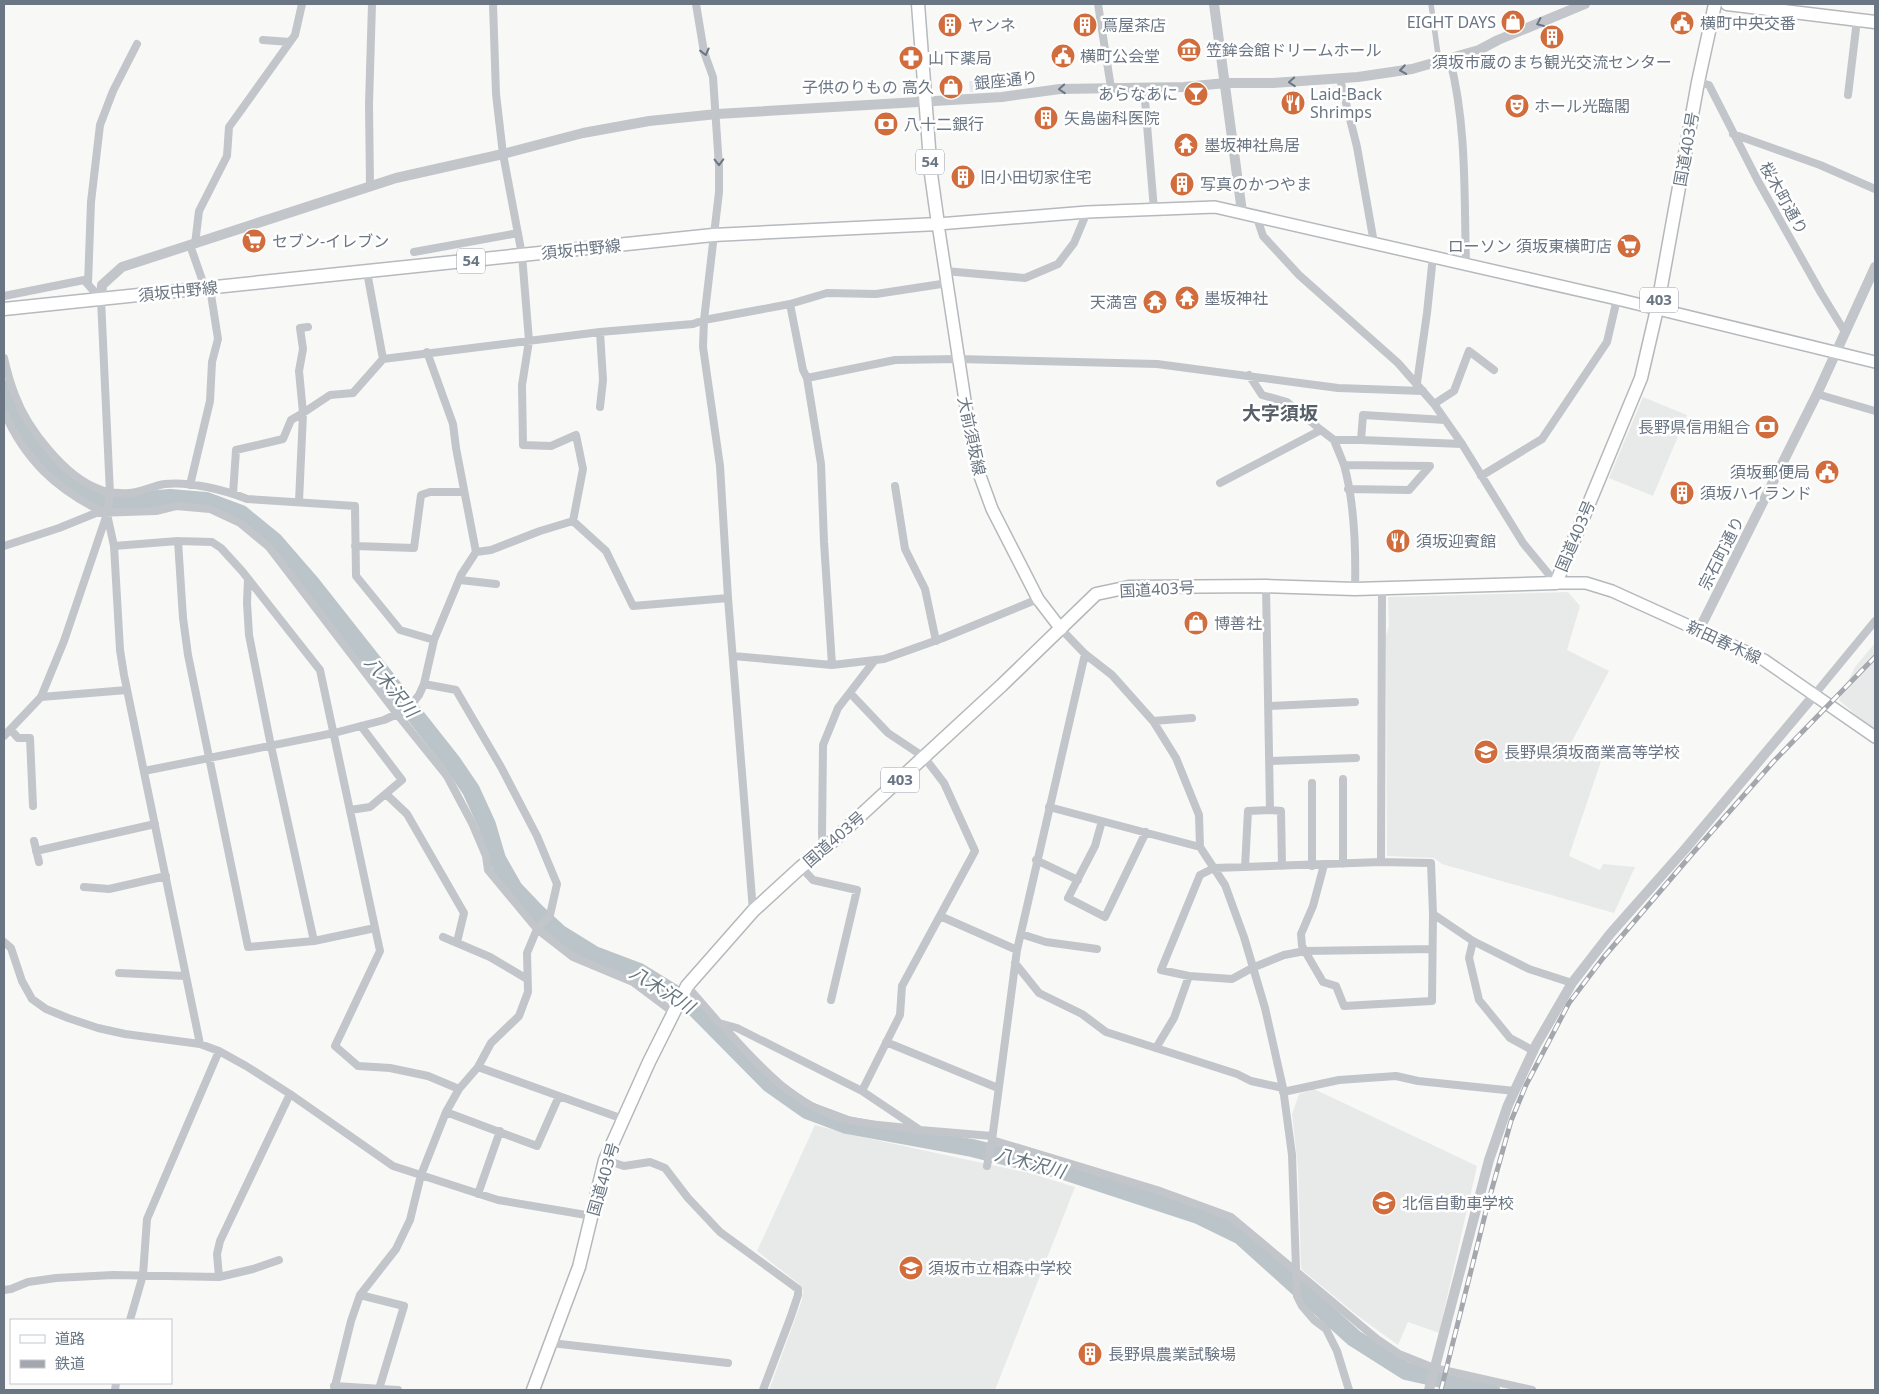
<svg xmlns="http://www.w3.org/2000/svg" width="1879" height="1394" font-family="'Noto Sans','Noto Sans JP',sans-serif">
<style>
.built{fill:#e8eae9}
.lines{fill:none;stroke-linecap:round;stroke-linejoin:round}
.river{stroke:#bbc4c8;stroke-width:18}
.secondary-casing{stroke:#b5b9bd;stroke-width:14}
.primary-casing{stroke:#b6b9bd;stroke-width:15}
.trunk-casing{stroke:#b5b8bb;stroke-width:15}
.pedestrian{stroke:#c2c5c9;stroke-width:5.5}
.minor{stroke:#c2c5c9;stroke-width:8}
.tertiary{stroke:#c2c5c9;stroke-width:10}
.secondary{stroke:#fff;stroke-width:11}
.primary{stroke:#fff;stroke-width:12}
.trunk{stroke:#fff;stroke-width:12}
.rail-casing{stroke:#a4a8ae;stroke-width:5}
.rail{stroke:#fff;stroke-width:3;stroke-dasharray:9;stroke-linecap:butt}
.oneway{stroke:#6a7683}
.labels{text-anchor:middle;stroke-width:5;stroke-linejoin:round;paint-order:stroke}
.shield{fill:#fff;stroke:#979fa8;stroke-width:1}
.shield-label{font-size:15px;font-weight:bold;fill:#6a7683}
.poi-label{font-size:16px;fill:#6a7683;stroke:#fff;text-anchor:start}
.street-label{font-size:16px;fill:#6a7683;stroke:#fff}
.water-label{font-size:18px;font-style:italic;fill:#66767f;stroke:#fff}
.quarter-label{font-size:19px;font-weight:bold;fill:#576069;stroke:#fff}
</style>
<rect width="100%" height="100%" fill="#f8f8f6"/>
<path class="built" d="M1002,78L1003,90L970,92L969,81Z
M1643,397L1687,415L1653,496L1609,478Z
M1568,592L1580,606L1567,650L1609,671L1571,743L1601,761L1569,856L1600,870L1603,864L1635,867L1614,913L1442,864L1434,858L1387,856L1386,635L1389,626L1388,597Z
M1875,643V728L1866,724L1839,700L1855,667Z
M1314,1089L1477,1166L1439,1333L1408,1322L1398,1345L1358,1316L1301,1269L1298,1169L1292,1114L1299,1094Z
M815,1125L853,1135L1029,1173L1075,1187L995,1390H769L802,1300L803,1291L799,1284L757,1251Z"/>
<g class="lines">
<path class="river" d="M4,389L14,416L26,436L42,455L68,481L93,497L123,502L170,498L206,501L241,514L274,541L313,586L452,762L471,790L487,825L497,859L514,889L535,911L560,934L594,955L639,972L691,1004L770,1084L807,1110L847,1125L972,1148L1061,1170L1198,1215L1241,1236L1354,1338L1406,1371L1491,1390"/>
<defs>
<path id="secondary" d="M1556,583H1586L1612,591L1764,660L1875,737
M1061,629L1038,599L992,509L980,476L968,420L938,224L1087,212L1215,207L1617,299L1875,362"/>
<path id="primary" d="M4,309L713,235L938,224L931,174L918,4"/>
<path id="trunk" d="M1727,4L1875,22
M533,1390L579,1267L605,1160L649,1062L687,986L753,911L801,867L823,850L1002,685L1096,594L1129,587L1266,586L1355,589L1556,583L1641,378L1657,309L1698,82L1715,4"/>
</defs>
<use href="#secondary" class="secondary-casing"/>
<use href="#primary" class="primary-casing"/>
<use href="#trunk" class="trunk-casing"/>
<path class="pedestrian" d="M1431,4L1439,62"/>
<path class="minor" d="M493,4L496,94L503,154L522,255L529,341L522,385L523,445L551,446L576,435L583,469L573,521
M696,4L704,52L713,77L719,167V192L704,320L703,347L720,466L728,598L753,911
M1098,4L1111,88
M263,40L290,42
M1450,60C1467,126 1464,196 1466,264
M1340,79L1357,147L1374,243
M1698,82L1709,85L1758,181L1821,293L1845,332
M1144,88L1154,210
M1848,95L1857,20
M1733,134L1820,165L1875,189
M370,186L369,104L372,4
M1256,215L1263,236L1299,275L1398,363L1434,404L1462,444L1523,543L1556,583
M195,244L199,211L227,156L229,127L295,35L302,4
M190,245L205,288
M414,252L518,233
M945,271L1025,278L1058,264L1074,243L1087,212
M367,272L383,359
M88,284L91,202L100,125L113,91L137,44
M4,296L84,280L101,299L110,494L107,514L114,546L120,650L124,675L200,1044
M790,304L803,370L807,378L821,464L824,542L832,665
M427,352L453,424L456,448L476,552
M4,358C7,371 10,383 15,395C27,428 65,477 99,489C105,492 114,493 121,493C137,495 150,486 165,484C189,481 225,490 247,499L355,506L356,576L400,630L434,640
M1249,375L1262,395L1287,402L1321,430
M807,378L895,360L958,359L1157,364L1338,388L1423,391
M1417,383L1427,313L1433,256
M1817,394L1875,411
M1434,404L1454,391L1469,351L1494,370
M600,407L603,380L600,332
M4,412C25,460 56,489 103,512
M1334,440C1337,448 1341,457 1344,465C1355,504 1356,548 1355,589
M1361,440L1363,415L1445,420
M1344,465L1430,466L1409,490L1348,489
M1481,476L1542,439L1607,342L1617,299
M1220,483L1321,430L1334,440H1361L1462,444
M190,485L210,401L212,362L218,339L210,288
M895,486L905,549L925,589L936,641
M233,494L236,450L283,439L291,420L303,413L299,371L303,349L300,328L308,327
M299,502L303,413L330,395L353,393L383,359L600,332L693,324L704,320L790,304L827,293L876,294L948,283
M178,541L183,618L188,655L248,947L314,941L375,928
M4,546L59,528L96,513L156,511L176,506L210,509L240,523L269,547L397,714L447,776L472,823L486,856L488,870L537,929L550,915L557,884L537,836L501,767L456,690L424,684
M114,546L178,541L212,542L221,548L242,571L320,670L380,951L335,1046L358,1066L390,1068L428,1076L459,1089
M355,546L414,548L421,495L430,492H464
M248,579L247,603L249,635L271,746L314,941
M460,580L496,584
M1266,586L1270,810L1281,811L1282,866
M1061,629L1085,654L1112,675L1153,721L1176,758L1199,815L1200,847L1225,885L1244,937L1265,1008L1283,1088L1292,1155L1297,1296L1302,1306L1314,1320L1326,1329L1337,1351L1349,1390
M733,656L832,665L884,659L943,638L1038,599
M1815,694L1875,621
M41,697L127,690
M1269,706L1355,702
M1153,721L1192,718
M11,730L18,738H30L33,806
M4,736L41,697L64,641L107,514
M1270,761L1356,758
M144,771L334,733L384,720L397,714L412,704L419,695L424,684L434,640L461,575L476,552L491,550L540,531L573,521L606,551L633,606L728,598
M1343,779V864
M387,795L407,814L464,913L457,942
M1049,807L1200,847
M350,810L370,807L402,780L361,726
M1102,821L1095,846L1068,898L1105,917L1146,832
M34,841L39,862
M823,850L822,834L823,745L838,708L875,660
M36,851L155,824
M1036,860L1078,880
M1381,862L1382,588
M1324,865L1313,906L1301,934L1302,946L1323,982L1336,986L1344,1006L1432,1001L1433,914
M1312,866V783
M801,867L813,880L857,890L831,1000
M1245,867L1248,811L1270,810
M84,887L109,889L166,876
M940,916L1017,950
M1021,934L1046,942L1097,949
M443,937L490,957L527,979
M1473,941L1469,958L1479,1000L1510,1038L1534,1051
M4,942L11,948L22,981L32,999L46,1009L68,1018L98,1028L125,1034L200,1044L219,1051L246,1066L290,1094L393,1166L498,1200L592,1216
M1432,949L1305,951L1284,955L1252,968L1232,979L1189,976L1161,970L1200,875L1214,868L1381,862L1431,863L1433,914L1473,941L1529,969L1572,983
M1015,963L1039,993L1082,1014L1106,1032L1237,1074L1251,1081L1283,1088
M119,973L186,976
M687,986L719,1023L737,1028L862,1091L900,1015L902,986L975,851L944,783L924,757L888,733L850,693
M721,1024C756,1062 791,1105 844,1119C866,1125 896,1126 920,1130
M886,1042L998,1088
M1156,1048L1174,1018L1189,976
M478,1067L491,1043L519,1016L528,992L527,953L537,929L573,957L633,982L673,1012
M862,1091L920,1130L992,1136
M1283,1092L1339,1080L1396,1076L1418,1081L1515,1091
M446,1112L537,1146L559,1096
M992,1140L1157,1190L1231,1217L1377,1339L1399,1354L1434,1368L1532,1390
M605,1160L624,1166L650,1162L665,1168L688,1198L720,1232L798,1289V1295L791,1316L763,1390
M987,1166L992,1140L1017,950L1085,654
M478,1194L500,1131
M219,1277L217,1254L220,1241L290,1094
M4,1290L11,1289L28,1282L56,1278L113,1275L219,1277L253,1269L279,1260
M360,1295L404,1306L379,1389
M130,1320L143,1275L147,1219L219,1051
M551,1343L728,1363
M334,1386L398,1390
M115,1390L116,1383
M334,1390L351,1321L360,1295L396,1249L410,1220L421,1175L446,1112L459,1089L478,1067L623,1119"/>
<path class="tertiary" d="M1214,4L1242,212
M101,299L102,285L122,267L396,178L503,154L583,133L649,121L717,114L1002,97L1060,89L1184,87L1226,83H1273L1358,77L1412,69L1479,50L1498,40L1585,4
M1699,630L1817,394L1875,267
M1429,1390L1489,1160L1508,1105L1536,1045L1572,983L1610,934L1686,848L1815,694"/>
<use href="#secondary" class="secondary"/>
<use href="#primary" class="primary"/>
<use href="#trunk" class="trunk"/>
<defs>
<path id="rail" d="M1441,1390L1488,1203L1511,1121L1526,1085L1569,1003L1603,958L1692,854L1774,761L1875,657"/>
</defs>
<use href="#rail" class="rail-casing"/>
<use href="#rail" class="rail"/>
</g>
<defs><path id="oneway-chevron" d="M-2-3.5L2.5 0L-2 3.5" fill="none" stroke-width="1.6" stroke-linecap="round" stroke-linejoin="round" transform="scale(1.25)"/></defs>
<g class="oneway">
<use href="#oneway-chevron" transform="translate(1540 23) rotate(156)"/>
<use href="#oneway-chevron" transform="translate(705 52) rotate(76)"/>
<use href="#oneway-chevron" transform="translate(1403 70) rotate(171)"/>
<use href="#oneway-chevron" transform="translate(1292 82) rotate(176)"/>
<use href="#oneway-chevron" transform="translate(1062 89) rotate(176)"/>
<use href="#oneway-chevron" transform="translate(719 162) rotate(89)"/>
</g>
<defs>
<symbol id="shop-disc" viewBox="-11 -11 22 22"><circle r="9.5" fill="#d16c3c" stroke="#fff"/><path d="M-5-2.5h2.3a2.7 3.5 0 0 1 5.4 0H5L5.5 6h-11ZM-1.5-2.5h3a1.5 2.3 0 0 0-3 0Z" fill="#fff"/></symbol>
<symbol id="civic-disc" viewBox="-11 -11 22 22"><circle r="9.5" fill="#d16c3c" stroke="#fff"/><path d="M-.6-6.5H3V-4.5H.6V-3L4-1V1h2V6H-6V1h2V-1L-.6-3ZM-1.2 2.5V6h2.4V2.5Z" fill="#fff"/></symbol>
<symbol id="building-disc" viewBox="-11 -11 22 22"><circle r="9.5" fill="#d16c3c" stroke="#fff"/><path d="M-4-6H4V6H1V3H-1V6H-4ZM-2.5-4.3h1.7v1.8h-1.7ZM.8-4.3h1.7v1.8H.8ZM-2.5-1h1.7V.8h-1.7ZM.8-1h1.7V.8H.8Z" fill="#fff"/></symbol>
<symbol id="museum-disc" viewBox="-11 -11 22 22"><circle r="9.5" fill="#d16c3c" stroke="#fff"/><path d="M0-6L6-3V-2H-6V-3ZM-5-1h2V3h-2ZM-1-1h2V3h-2ZM3-1h2V3H3ZM-6 4H6V6H-6Z" fill="#fff"/></symbol>
<symbol id="pharmacy-disc" viewBox="-11 -11 22 22"><circle r="9.5" fill="#d16c3c" stroke="#fff"/><path d="M-2-6h4v4h4v4h-4v4h-4v-4h-4v-4h4Z" fill="#fff"/></symbol>
<symbol id="bar-disc" viewBox="-11 -11 22 22"><circle r="9.5" fill="#d16c3c" stroke="#fff"/><path d="M-6-5H6L.8 .8V4.5H3.5V6h-7V4.5H-.8V.8Z" fill="#fff"/></symbol>
<symbol id="restaurant-disc" viewBox="-11 -11 22 22"><circle r="9.5" fill="#d16c3c" stroke="#fff"/><path d="M-5-6h1v4h1v-4h1v4h1v-4h1v5L-1.5 .5V6h-2V.5L-5-1ZM5-6V6H3V1.5H1.5Q1.5-4 5-6Z" fill="#fff"/></symbol>
<symbol id="theatre-disc" viewBox="-11 -11 22 22"><circle r="9.5" fill="#d16c3c" stroke="#fff"/><path d="M-5-5.5Q0-4 5-5.5V0Q5 5 0 6Q-5 5-5 0ZM-3.3-2.5H-1v1.5H-3.3ZM1-2.5H3.3v1.5H1ZM-2.8 1Q0 5.5 2.8 1Z" fill="#fff"/></symbol>
<symbol id="bank-disc" viewBox="-11 -11 22 22"><circle r="9.5" fill="#d16c3c" stroke="#fff"/><path d="M-6-4H6V4H-6ZM0-2.3a2.3 2.3 0 1 0 0 4.6a2.3 2.3 0 1 0 0-4.6Z" fill="#fff"/></symbol>
<symbol id="temple-disc" viewBox="-11 -11 22 22"><circle r="9.5" fill="#d16c3c" stroke="#fff"/><path d="M0-6L5-2H3V0L6.5 2.5H4V6H1.5V3h-3V6H-4V2.5H-6.5L-3 0V-2H-5Z" fill="#fff"/></symbol>
<symbol id="supermarket-disc" viewBox="-11 -11 22 22"><circle r="9.5" fill="#d16c3c" stroke="#fff"/><path d="M-6-5.5h2.5l.6 2H6L4.5 2H-2.5L-4.4-4H-6ZM-1.5 3.2a1.3 1.3 0 1 0 .1 0ZM3 3.2a1.3 1.3 0 1 0 .1 0Z" fill="#fff"/></symbol>
<symbol id="school-disc" viewBox="-11 -11 22 22"><circle r="9.5" fill="#d16c3c" stroke="#fff"/><path d="M0-5L7-2L0 1L-7-2ZM-4 1L0 2.5L4 1V4Q0 6-4 4Z" fill="#fff"/></symbol>
</defs>
<g fill-rule="evenodd">
<use href="#shop-disc" x="1499" y="8" width="28" height="28"/>
<use href="#civic-disc" x="1668" y="9" width="28" height="28"/>
<use href="#building-disc" x="936" y="11" width="28" height="28"/>
<use href="#building-disc" x="1071" y="11" width="28" height="28"/>
<use href="#building-disc" x="1538" y="23" width="28" height="28"/>
<use href="#museum-disc" x="1175" y="36" width="28" height="28"/>
<use href="#civic-disc" x="1049" y="42" width="28" height="28"/>
<use href="#pharmacy-disc" x="897" y="44" width="28" height="28"/>
<use href="#shop-disc" x="937" y="73" width="28" height="28"/>
<use href="#bar-disc" x="1182" y="80" width="28" height="28"/>
<use href="#restaurant-disc" x="1279" y="89" width="28" height="28"/>
<use href="#theatre-disc" x="1503" y="92" width="28" height="28"/>
<use href="#building-disc" x="1032" y="104" width="28" height="28"/>
<use href="#bank-disc" x="872" y="110" width="28" height="28"/>
<use href="#temple-disc" x="1172" y="131" width="28" height="28"/>
<use href="#building-disc" x="949" y="163" width="28" height="28"/>
<use href="#building-disc" x="1168" y="170" width="28" height="28"/>
<use href="#supermarket-disc" x="240" y="227" width="28" height="28"/>
<use href="#supermarket-disc" x="1615" y="232" width="28" height="28"/>
<use href="#temple-disc" x="1173" y="284" width="28" height="28"/>
<use href="#temple-disc" x="1141" y="288" width="28" height="28"/>
<use href="#bank-disc" x="1753" y="413" width="28" height="28"/>
<use href="#civic-disc" x="1813" y="458" width="28" height="28"/>
<use href="#building-disc" x="1668" y="479" width="28" height="28"/>
<use href="#restaurant-disc" x="1384" y="527" width="28" height="28"/>
<use href="#shop-disc" x="1182" y="609" width="28" height="28"/>
<use href="#school-disc" x="1472" y="738" width="28" height="28"/>
<use href="#school-disc" x="1370" y="1189" width="28" height="28"/>
<use href="#school-disc" x="897" y="1254" width="28" height="28"/>
<use href="#building-disc" x="1076" y="1340" width="28" height="28"/>
</g>
<g class="labels">
<g class="shield">
<rect x="916" y="149.5" width="28" height="25" rx="4"/>
<rect x="457" y="248.5" width="28" height="25" rx="4"/>
<rect x="1640" y="287.5" width="38" height="25" rx="4"/>
<rect x="881" y="767.5" width="38" height="25" rx="4"/>
</g>
<g class="shield-label">
<text x="930" y="167">54</text>
<text x="471" y="266">54</text>
<text x="1659" y="305">403</text>
<text x="900" y="785">403</text>
</g>
<g class="poi-label">
<text x="1496" y="28" text-anchor="end">EIGHT DAYS</text>
<text x="1700" y="29">横町中央交番</text>
<text x="968" y="31">ヤンネ</text>
<text x="1102" y="31">蔦屋茶店</text>
<text x="1206" y="56">笠鉾会館ドリームホール</text>
<text x="1080" y="62">横町公会堂</text>
<text x="928" y="64">山下薬局</text>
<text x="1552" y="68" text-anchor="middle">須坂市蔵のまち観光交流センター</text>
<text x="934" y="93" text-anchor="end">子供のりもの 高久</text>
<text x="1178" y="100" text-anchor="end">あらなあに</text>
<text x="1310" y="100">Laid-Back<tspan x="1310" dy="18">Shrimps</tspan></text>
<text x="1534" y="112">ホール光臨閣</text>
<text x="1064" y="124">矢島歯科医院</text>
<text x="904" y="130">八十二銀行</text>
<text x="1204" y="151">墨坂神社鳥居</text>
<text x="980" y="183">旧小田切家住宅</text>
<text x="1200" y="190">写真のかつやま</text>
<text x="272" y="247">セブン-イレブン</text>
<text x="1612" y="252" text-anchor="end">ローソン 須坂東横町店</text>
<text x="1204" y="304">墨坂神社</text>
<text x="1138" y="308" text-anchor="end">天満宮</text>
<text x="1750" y="433" text-anchor="end">長野県信用組合</text>
<text x="1810" y="478" text-anchor="end">須坂郵便局</text>
<text x="1700" y="499">須坂ハイランド</text>
<text x="1416" y="547">須坂迎賓館</text>
<text x="1214" y="629">博善社</text>
<text x="1504" y="758">長野県須坂商業高等学校</text>
<text x="1402" y="1209">北信自動車学校</text>
<text x="928" y="1274">須坂市立相森中学校</text>
<text x="1108" y="1360">長野県農業試験場</text>
</g>
<g class="street-label">
<text transform="translate(1006 80) rotate(-6)" y="6">銀座通り</text>
<text transform="translate(1686 149) rotate(-80)" y="6">国道403号</text>
<text transform="translate(1784 198) rotate(61)" y="6">桜木町通り</text>
<text transform="translate(581 249) rotate(-6)" y="6">須坂中野線</text>
<text transform="translate(178 291) rotate(-6)" y="6">須坂中野線</text>
<text transform="translate(972 436) rotate(78)" y="6">大前須坂線</text>
<text transform="translate(1575 536) rotate(-67)" y="6">国道403号</text>
<text transform="translate(1721 553) rotate(-63)" y="6">宗石町通り</text>
<text transform="translate(1157 589) rotate(-3)" y="6">国道403号</text>
<text transform="translate(1724 642) rotate(25)" y="6">新田春木線</text>
<text transform="translate(834 839) rotate(-41)" y="6">国道403号</text>
<text transform="translate(603 1179) rotate(-74)" y="6">国道403号</text>
</g>
<g class="water-label">
<text transform="translate(391 687) rotate(51)" y="6">八木沢川</text>
<text transform="translate(662 990) rotate(32)" y="6">八木沢川</text>
<text transform="translate(1030 1163) rotate(15)" y="6">八木沢川</text>
</g>
<g class="quarter-label">
<text x="1280" y="420">大字須坂</text>
</g>
</g>
<rect width="1879" height="1394" fill="none" stroke="#6a7683" stroke-width="10"/>
<rect x="10" y="1319" width="162" height="65" fill="#ffffff" stroke="#c3c8cd"/>
<rect x="20" y="1335" width="25" height="8" fill="#ffffff" stroke="#c3c8cd"/>
<text x="55" y="1344" font-size="15" fill="#6a7683">道路</text>
<rect x="20" y="1360" width="25" height="8" fill="#a4a8ae" stroke="#c3c8cd"/>
<text x="55" y="1369" font-size="15" fill="#6a7683">鉄道</text>
</svg>
